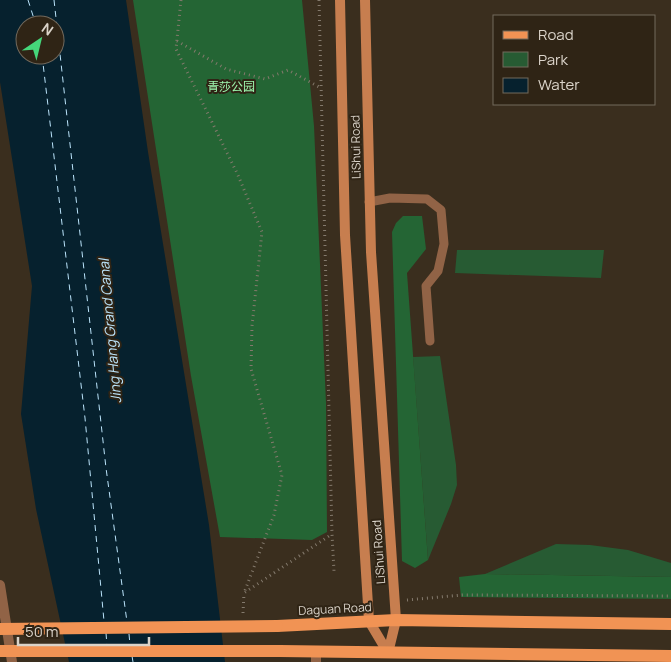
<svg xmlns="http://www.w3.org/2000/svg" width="671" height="662" font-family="Manrope,'Noto Sans SC',sans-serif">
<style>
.green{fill:#275b33}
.forest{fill:#246534}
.water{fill:#06212e;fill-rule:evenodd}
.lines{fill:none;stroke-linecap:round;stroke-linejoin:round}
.ferry{stroke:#bbe4fb;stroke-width:1;stroke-dasharray:6 5;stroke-linecap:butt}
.path{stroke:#847a6d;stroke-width:3;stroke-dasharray:1 4;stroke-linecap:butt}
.service{stroke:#916346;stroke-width:9}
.pedestrian{stroke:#916346;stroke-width:10}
.tertiary{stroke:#916346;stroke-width:10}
.secondary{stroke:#c77e4f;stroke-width:10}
.primary{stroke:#f19354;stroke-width:12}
.primary-bridge{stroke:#f19354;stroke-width:12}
.labels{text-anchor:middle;stroke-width:4;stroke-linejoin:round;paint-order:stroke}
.park-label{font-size:12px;fill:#9ef7ae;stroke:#2f2415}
.street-label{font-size:12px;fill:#dad3c9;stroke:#2f2415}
.water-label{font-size:14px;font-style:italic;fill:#bbe4fb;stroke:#2f2415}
</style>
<rect width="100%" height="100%" fill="#3a2e1e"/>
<path class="green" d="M457,250H604L601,278L455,273Z
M440,356L456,465L457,485L451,504L428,560L413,357Z
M556,544L590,545L628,550L671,563V577L485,574Z"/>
<path class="forest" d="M133,0H302L314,126L326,403L327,532L312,540L220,537L191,376Z
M403,216H422L426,249L407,273L428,560L415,568L402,561L392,232L396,223Z
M485,574L671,577V599L461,597L459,577Z"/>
<path class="water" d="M0,0H126L148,152L209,525L225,662H69L36,509L21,414L32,286L0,82ZM25,25H55V55H25Z"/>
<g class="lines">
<path class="ferry" d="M28,0L36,25
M54,0L106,468L127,622
M42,55L85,418L104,621
M106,633L107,646
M129,634L130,645
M132,656L133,662"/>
<path class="path" d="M181,0L176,49L237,173L262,232L252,326L251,369L282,475L274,515L244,593L332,534
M319,0L332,534L334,571
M177,41L226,69L265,79L288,70L321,88
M407,600L462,595L671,596
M243,613L244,593"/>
<path class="service" d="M369,202L390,198L427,199L441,210L444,244L438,271L426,286L430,341"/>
<path class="pedestrian" d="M316,651V662"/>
<path class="tertiary" d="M0,585L12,662"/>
<path class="secondary" d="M340,0L345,235L369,621L388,653
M365,0L371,252L396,620L388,653"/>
<path class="primary" d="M277,626L396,620L671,624
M280,651L671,656"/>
<path class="primary-bridge" d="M0,629L277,626
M0,651H280"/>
</g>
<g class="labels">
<g class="park-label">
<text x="231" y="91">青莎公园</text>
</g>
<g class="street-label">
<text transform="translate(356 147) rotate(-91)" y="4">LiShui Road</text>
<text transform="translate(379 552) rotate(-94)" y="4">LiShui Road</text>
<text transform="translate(335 609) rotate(-3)" y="4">Daguan Road</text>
</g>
<g class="water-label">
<text transform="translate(110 331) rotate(-95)" y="5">Jing Hang Grand Canal</text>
</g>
</g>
<rect x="493" y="15" width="162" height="90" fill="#2f2415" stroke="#736a5d"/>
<rect x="503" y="31" width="25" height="8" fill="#f19354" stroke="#736a5d"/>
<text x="538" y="40" font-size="15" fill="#dad3c9">Road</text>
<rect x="503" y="52" width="25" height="15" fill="#275b33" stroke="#736a5d"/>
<text x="538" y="65" font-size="15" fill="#dad3c9">Park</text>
<rect x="503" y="78" width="25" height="15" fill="#06212e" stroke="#736a5d"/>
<text x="538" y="90" font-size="15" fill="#dad3c9">Water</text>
<g transform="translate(40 40) rotate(35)"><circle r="24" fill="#2f2415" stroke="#736a5d"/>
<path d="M0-4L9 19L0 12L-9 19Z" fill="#45d77a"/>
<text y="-8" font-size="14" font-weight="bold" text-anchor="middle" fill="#dad3c9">N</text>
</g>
<path d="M18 637v8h131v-8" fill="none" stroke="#dad3c9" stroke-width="2.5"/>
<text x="25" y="637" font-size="15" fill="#dad3c9" stroke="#2f2415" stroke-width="4" paint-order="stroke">50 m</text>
</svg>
